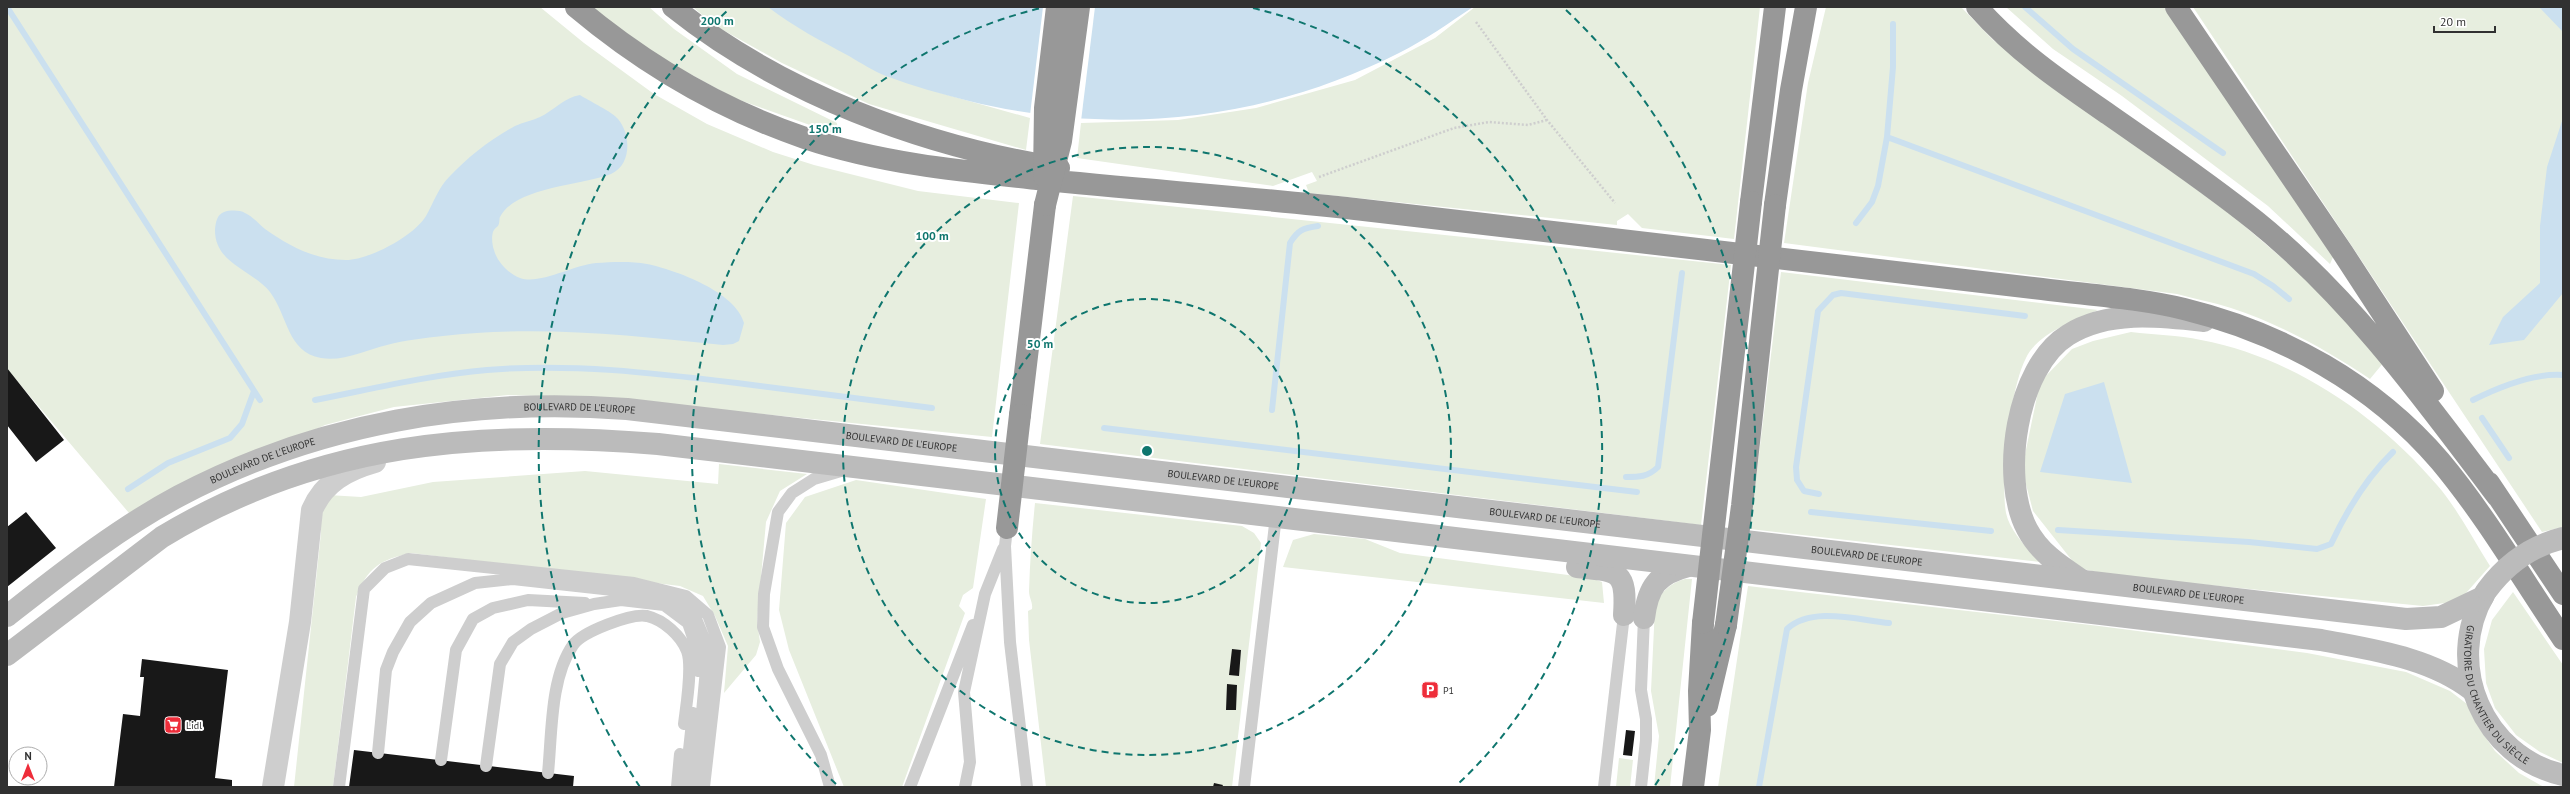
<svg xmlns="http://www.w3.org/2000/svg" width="2570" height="794" font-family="'PT Sans',sans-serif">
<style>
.green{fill:#e7eedf}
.water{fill:#cbe0ef}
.pier{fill:#fff}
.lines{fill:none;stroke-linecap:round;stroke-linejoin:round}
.stream{stroke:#cbe0ef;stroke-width:6}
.building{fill:#181818}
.path{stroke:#cecece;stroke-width:2.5;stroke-dasharray:2 2;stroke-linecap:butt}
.service{stroke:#cecece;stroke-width:12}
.minor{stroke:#cecece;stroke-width:22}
.secondary{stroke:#bbb;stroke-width:22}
.motorway{stroke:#989898;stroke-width:22}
.secondary-bridge{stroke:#bbb;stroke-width:22}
.motorway-bridge{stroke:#989898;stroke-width:22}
.ring{fill:none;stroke:#0f766e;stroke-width:2;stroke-dasharray:7 5}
.labels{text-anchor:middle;stroke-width:4;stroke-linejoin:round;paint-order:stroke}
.street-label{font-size:10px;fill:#313131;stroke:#fff}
.poi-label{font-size:10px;fill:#313131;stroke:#fff;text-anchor:start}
.centre{fill:#0f766e;stroke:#fff;stroke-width:2}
.ring-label{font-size:12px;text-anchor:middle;font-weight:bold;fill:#0f766e;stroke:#fff;stroke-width:4;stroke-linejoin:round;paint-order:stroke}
</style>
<rect width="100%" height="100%" fill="#fff"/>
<path class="green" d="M7,7H540L584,43L654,94L707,124L773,152L814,165L918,191L1019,203L992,437L601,398L508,395L394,407L325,425L129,513L7,369Z
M590,7H649L674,29L737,74L837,123L838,135L734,98L663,59Z
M693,7H771L937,92L1030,118L1026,150L869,104L782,63L714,25Z
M1475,7H1760L1734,239L1642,228L1628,214L1617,221V225L1309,193L1306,185L1317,181L1312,172L1273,186L1077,158L1081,123L1178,120L1256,108L1355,80L1435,38Z
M1826,7H1961L1993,40L2234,217L2311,283L2384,362L2370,379C2327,350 2280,324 2231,308C2213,302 2195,299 2177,294L1784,243L1808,83Z
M2006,7H2164L2333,257L2330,264L2268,206L2122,96L2053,49Z
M2193,7H2563V527L2542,532Z
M1073,196L1731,265L1701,525L1040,444Z
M1781,272L2098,310C2074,321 2038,333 2026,358C2010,388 2000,479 2006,513C2010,532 2028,549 2040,562L1750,529Z
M2131,332C2154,335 2178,335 2201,340C2292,357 2377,415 2437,485C2457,508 2473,539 2490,566L2459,601L2423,606L2116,576L2078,568L2033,511L2022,469L2040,382L2072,349L2093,341Z
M719,464L807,474L780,491L766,522L757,621L760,642L756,655L724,693L728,646L715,616L703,596L680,586L411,553C380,560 368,567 356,597L333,787H294L321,533L320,520L328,495L361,497L433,482L585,471L718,484Z
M856,480L986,499L973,588L963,595L959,606L965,613L902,787H844L789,650L779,610L786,523L805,497Z
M1035,503L1242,526L1254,533L1261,543L1232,787H1046L1029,640L1028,611L1032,609C1033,602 1029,598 1029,591C1030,561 1032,532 1035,503Z
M1314,534L1365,539L1400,553L1591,578L1602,582L1604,603L1283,567L1293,540Z
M1685,579H1692L1670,787H1654L1659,736L1651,691L1655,607C1660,592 1670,583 1685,579Z
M1748,586L2099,626L2307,653L2406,672L2450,691L2467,704L2477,725L2495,751L2519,773L2544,787H1718Z
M2513,592L2563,665V763L2540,752L2516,735L2495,708L2486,683L2484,649L2492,620Z
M1619,758L1633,760L1630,787H1616Z"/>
<path class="water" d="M768,7H1473C1449,23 1425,40 1399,53C1264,121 1115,137 969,101C941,94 913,86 886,76C873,71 861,63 849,56C821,41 794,27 768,7Z
M2539,7H2563V32Z
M580,95C589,101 613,112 618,119C631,134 632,165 611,174C584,185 515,187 500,217C499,219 500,223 498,226C497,227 495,228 494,230C491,234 492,245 494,250C497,262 509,274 520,278C540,285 573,265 596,263C612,262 631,261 647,264C676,270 736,292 744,323L739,341L733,344L723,345C629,335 537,325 443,336C425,338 405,340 387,345C366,350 343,362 321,358C287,352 288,316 270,292C253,270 214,264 215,229C216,221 217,215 224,212C230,210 240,210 245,213C252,216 259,224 265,229C289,246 315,260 346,260C369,260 414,236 426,216C434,202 438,188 450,176C468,157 491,139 515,126C523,122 532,121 540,117C553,111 565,97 580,95Z
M2563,118V293L2524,340L2489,345L2503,317L2540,283V226L2547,167Z
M2104,382L2132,483L2040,472L2065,394Z"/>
<path class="pier" d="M1043,7H1095L1081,121L1030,115Z"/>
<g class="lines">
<path class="stream" d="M7,7L260,400
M2025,7L2073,49L2223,153
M1893,24V67L1887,137L2254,274L2273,286L2289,299
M1856,223L1872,202L1878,186L1887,137
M315,400C372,389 429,375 487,370C571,363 654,373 737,383C802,391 867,400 932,408
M2473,400C2499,387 2534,373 2563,375
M1272,410L1290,243C1298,230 1303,228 1318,226
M2482,418L2509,458
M1104,428L1637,492
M1626,477C1639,477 1648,477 1658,467L1682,273
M128,489L168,463L230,438L242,424L254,391
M1819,494L1804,491L1797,480L1796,467L1818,311L1833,295L1841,293L2025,316
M1811,512L1991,531
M2058,530L2249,542L2317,549L2331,544C2347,510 2366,478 2393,452
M1759,787L1787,629C1812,606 1858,620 1889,623"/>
</g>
<path class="building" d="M7,368L64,440L36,462L7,425Z
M26,512L56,548L7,587V527Z
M1232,649L1241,650L1239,676L1229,675Z
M142,659L228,670L215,778L232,780V787H114L123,714L140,716L144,677H140Z
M1227,684L1237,685L1236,710H1226Z
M1626,730L1635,731L1632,756L1623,755Z
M354,750L574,776L573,787H349Z
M1214,783L1223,785L1222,787H1213Z"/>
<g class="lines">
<path class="path" d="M1476,22L1547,120L1615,203
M1319,177L1454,128L1489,122L1528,125L1547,120"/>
<path class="service" d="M1007,528L1005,546L1010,642L1027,787
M378,753L386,670L393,652L410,622L431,603L475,583L513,579L667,596L694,614L708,648L695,787
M441,760L456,650L473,619L493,608L528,600L585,603
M486,766L500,664L513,642L531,629L562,613L594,604L621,600L664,605L688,623L700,658L698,671
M548,773C552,734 550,678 573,645C582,632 631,613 647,616C664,620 681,636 687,651C693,667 686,707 684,724
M339,787L364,589L385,568L408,559L634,583L686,596L708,615L720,647L704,787
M677,787L680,754
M685,787L693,713
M830,787L821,755L778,669L763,627L764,594L778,512L792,493L814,479L841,471
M910,787L973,625
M965,787L970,762L964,692L985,594L1003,549
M1244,787L1276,516
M1604,787L1624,615
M1641,787L1646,740V719L1641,690L1644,618"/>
<path class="minor" d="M273,787L300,622L312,510C324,482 347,470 375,462"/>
<g class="secondary">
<path d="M1577,567C1619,571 1627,570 1624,615"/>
<path d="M2080,579C2059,565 2039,552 2027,529C2000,478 2016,367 2068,335C2108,310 2159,316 2204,321"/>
<path id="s1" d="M2485,593C2443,664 2483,757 2563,775"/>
<path id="s2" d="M7,616C62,573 117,529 179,496C317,423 472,397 627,409L2406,619L2441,617L2483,597"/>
<path d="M1644,618C1648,587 1657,574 1688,566"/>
<path d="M7,655L162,537C319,442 480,429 658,444L2321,640C2372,650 2429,657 2472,690"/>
</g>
<path class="motorway" d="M576,7C645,65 720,109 805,138C879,163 960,171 1037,179C1143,190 1249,197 1355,209C1584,235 1813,262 2042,289C2089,295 2138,298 2184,309C2282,333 2374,384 2440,461C2486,516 2523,580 2563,639
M673,7C782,94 923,146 1059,168
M1977,7C2016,51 2060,81 2108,114C2158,149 2209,183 2257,222C2352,299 2424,399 2497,496
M2176,7L2343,253L2433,391
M1751,202L1775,7
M1775,205L1791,90L1806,7
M1020,415L1045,205
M2489,483L2563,594
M1707,706L1726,625
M1693,787L1700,730L1699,691L1703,623"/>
<path class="secondary-bridge" d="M2487,590C2507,563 2531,546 2563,538"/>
<path class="motorway-bridge" d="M1044,176L1045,108L1057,7
M1045,205L1061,141L1079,7
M1007,528L1020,415
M1703,623L1751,202
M1726,625L1742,506L1775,205"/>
</g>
<g class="ring">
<circle cx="1147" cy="451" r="152"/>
<circle cx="1147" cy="451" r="304"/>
<path d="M836 784A456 456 0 0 1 1041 8M1253 8A456 456 0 0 1 1458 784"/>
<path d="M640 787A608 608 0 0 1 728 10M1566 10A608 608 0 0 1 1654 787"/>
</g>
<defs>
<symbol id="parking-square" viewBox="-11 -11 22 22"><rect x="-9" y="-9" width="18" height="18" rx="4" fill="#ee2d3a" stroke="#fff"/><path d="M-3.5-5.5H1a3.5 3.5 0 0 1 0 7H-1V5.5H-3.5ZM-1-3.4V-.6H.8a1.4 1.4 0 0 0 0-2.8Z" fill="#fff"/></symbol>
<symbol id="supermarket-square" viewBox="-11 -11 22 22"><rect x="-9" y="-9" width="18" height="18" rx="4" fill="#ee2d3a" stroke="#fff"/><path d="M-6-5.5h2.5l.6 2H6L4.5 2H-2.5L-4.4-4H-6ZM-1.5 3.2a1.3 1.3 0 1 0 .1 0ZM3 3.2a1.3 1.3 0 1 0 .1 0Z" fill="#fff"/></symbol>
</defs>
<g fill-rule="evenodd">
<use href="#parking-square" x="1420" y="680" width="20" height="20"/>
<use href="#supermarket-square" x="163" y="715" width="20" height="20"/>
</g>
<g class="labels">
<g class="street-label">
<text dy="4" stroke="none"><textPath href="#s2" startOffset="625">BOULEVARD DE L'EUROPE</textPath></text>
<text dy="4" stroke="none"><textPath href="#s2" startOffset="949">BOULEVARD DE L'EUROPE</textPath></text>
<text dy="4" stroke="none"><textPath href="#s2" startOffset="301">BOULEVARD DE L'EUROPE</textPath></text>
<text dy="4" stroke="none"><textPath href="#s2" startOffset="1273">BOULEVARD DE L'EUROPE</textPath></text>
<text dy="4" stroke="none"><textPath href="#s2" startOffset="1597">BOULEVARD DE L'EUROPE</textPath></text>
<text dy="4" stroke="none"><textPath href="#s2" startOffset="1921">BOULEVARD DE L'EUROPE</textPath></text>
<text dy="4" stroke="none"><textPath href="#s2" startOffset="2245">BOULEVARD DE L'EUROPE</textPath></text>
<text dy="4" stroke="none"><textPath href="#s1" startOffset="114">GIRATOIRE DU CHANTIER DU SIÈCLE</textPath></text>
</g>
<g class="poi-label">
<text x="1443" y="694">P1</text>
<text x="186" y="729">Lidl</text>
</g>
</g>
<circle cx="1147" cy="451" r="6" class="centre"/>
<g class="ring-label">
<text x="717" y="25">200 m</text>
<text x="825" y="133">150 m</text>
<text x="932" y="240">100 m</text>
<text x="1040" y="348">50 m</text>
</g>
<rect width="2570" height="794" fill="none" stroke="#313131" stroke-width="16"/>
<g transform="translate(28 766)"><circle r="19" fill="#ffffff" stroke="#adadad"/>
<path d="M0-3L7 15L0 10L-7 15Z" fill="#ee2d3a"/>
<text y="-6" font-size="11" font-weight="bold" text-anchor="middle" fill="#313131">N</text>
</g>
<path d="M2434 26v6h61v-6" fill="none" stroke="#313131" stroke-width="2"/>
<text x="2440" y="26" font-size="12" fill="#313131" stroke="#ffffff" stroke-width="3" paint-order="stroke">20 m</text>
</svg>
